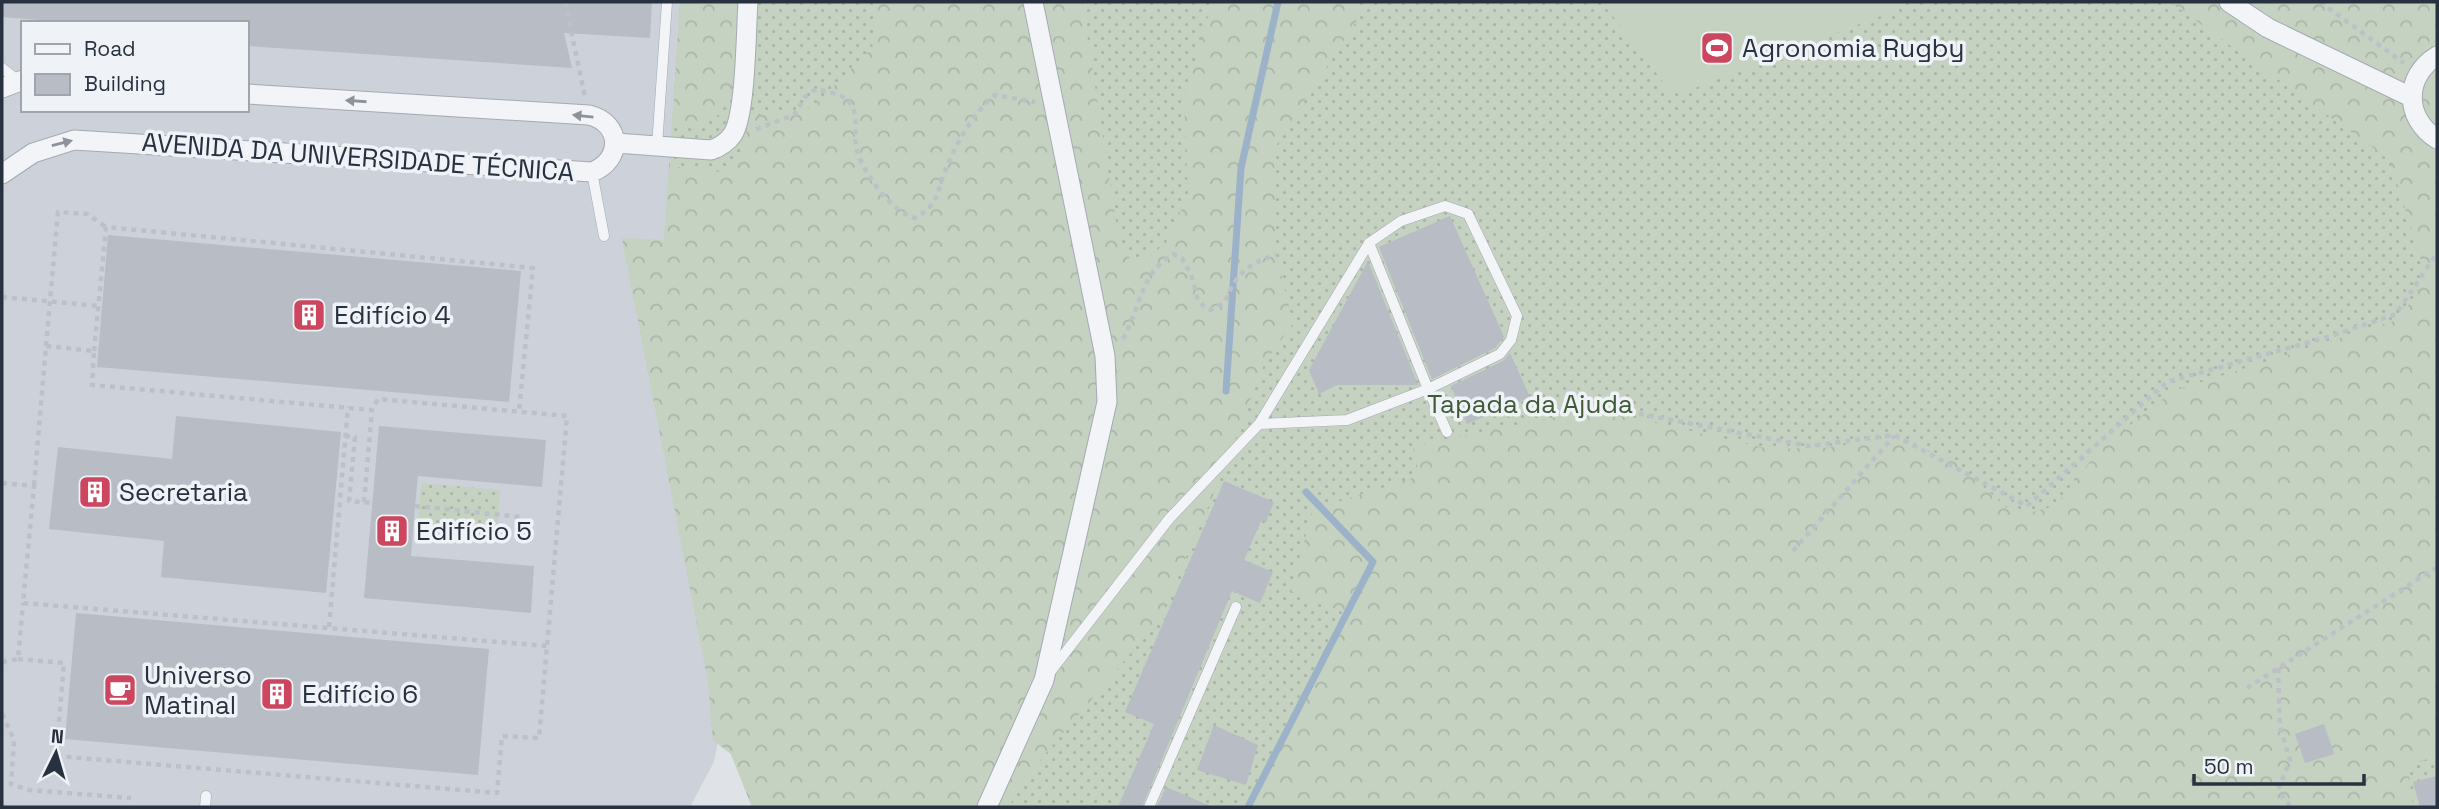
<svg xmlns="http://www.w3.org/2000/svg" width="2439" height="809" font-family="'Space Grotesk',sans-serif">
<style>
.built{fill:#cdd2da;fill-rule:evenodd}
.grass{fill:url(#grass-dots)}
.forest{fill:url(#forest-crowns)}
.pitch{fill:#c5d2c1}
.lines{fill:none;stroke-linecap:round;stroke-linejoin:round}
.stream{stroke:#9bb2c8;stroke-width:7}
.building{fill:#b7bcc5}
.service-casing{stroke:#a4aab2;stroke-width:11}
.minor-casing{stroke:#a4aab2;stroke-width:21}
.path{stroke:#bdc1c7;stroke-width:4.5;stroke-dasharray:5 5;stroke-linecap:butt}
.service{stroke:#f2f4f7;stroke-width:10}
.minor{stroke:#f2f4f7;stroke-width:19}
.oneway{fill:#8d929b}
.labels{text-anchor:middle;stroke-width:7;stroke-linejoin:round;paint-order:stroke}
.poi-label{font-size:26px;fill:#28313f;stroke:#eff2f6;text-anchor:start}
.street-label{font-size:26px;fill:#28313f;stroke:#eff2f6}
.park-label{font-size:26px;fill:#3e5b36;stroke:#eff2f6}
</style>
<defs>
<pattern id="grass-dots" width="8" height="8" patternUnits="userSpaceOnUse" patternTransform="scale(1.75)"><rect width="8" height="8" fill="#c5d2c1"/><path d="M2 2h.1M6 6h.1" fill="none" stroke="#a9b5a7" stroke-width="1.8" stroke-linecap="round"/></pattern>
<pattern id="forest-crowns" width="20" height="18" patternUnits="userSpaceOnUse" patternTransform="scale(1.75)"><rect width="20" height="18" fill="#c5d2c1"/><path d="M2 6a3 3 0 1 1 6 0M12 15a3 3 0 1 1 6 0" fill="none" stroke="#a9b5a7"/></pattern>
</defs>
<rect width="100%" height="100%" fill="#dfe3e8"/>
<path class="built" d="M2,2H685L720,731L714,762L690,807H2ZM23,23H247V110H23Z"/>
<path class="grass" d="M680,2H2437V807H752L731,754L713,740L708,682L622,238L664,240Z
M421,483L500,490L496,542L417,536Z"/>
<path class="forest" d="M680,2H736C735,31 740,93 719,114C707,126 687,126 672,127Z
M878,2H1082L1119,241L1135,267L1166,243L1188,195L1184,99L1212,2H1356L1361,14L1274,149L1276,253L1293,324L1265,362L1221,477L1158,621L1020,784L1009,807H752L731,754L713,740L708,682L622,238L664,240L669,166L722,172L739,158L750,117L813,107L872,48Z
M2170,2H2437V755L2408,767L2413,807H1244L1343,612L1290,591L1313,510L1419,476L1413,446L1595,409L1769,449L1823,448L1895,438L1954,460L2008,509L2033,512L2055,506L2099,450L2173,391L2400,319L2426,277L2390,160Z"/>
<path class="pitch" d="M1602,2H1903L1901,8L1692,89L1669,90Z"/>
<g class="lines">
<path class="stream" d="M1226,391L1241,168L1278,2
M1248,807L1373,562L1306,492"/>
</g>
<path class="building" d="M2,2H652L650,38L564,33L572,68L247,46V23H72L2,17Z
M1450,216L1504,337L1495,348L1432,379L1379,247Z
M108,235L521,271L509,402L97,367Z
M1368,261L1418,385H1337L1319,394L1309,370Z
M1510,353L1530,397L1467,424L1451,386L1503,361Z
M176,416L341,432L326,593L161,577L164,541L49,529L58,447L172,459Z
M379,426L546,440L542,487L418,476L415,506L411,556L534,566L531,613L364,598Z
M1224,481L1274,502L1266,522L1261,521L1244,560L1273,572L1260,603L1232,591L1142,807H1118L1154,724L1125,712Z
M76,613L489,649L478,775L65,739Z
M2324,724L2334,754L2305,763L2295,734Z
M1214,725L1258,745L1246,785L1197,770Z
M2437,776V807H2420L2413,782Z
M1166,787L1213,807H1157Z"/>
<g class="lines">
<defs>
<path id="service" d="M2,68L17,80
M657,146L667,2
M592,172L604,236
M1259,424L1347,420L1428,389L1447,432
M1051,671L1169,519L1259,424L1369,243L1401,221L1445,206L1468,214L1517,316L1511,340L1500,354L1428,389L1369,243
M205,807L206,796
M1149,807L1236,607"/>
<path id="minor" d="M2229,2L2268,28L2411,97
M2437,56C2404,76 2404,118 2437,139
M2,88L23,80
M616,143L711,150C720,147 727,143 733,134C746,113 746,30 748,2
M2,174L33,153L74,140L592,172C623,160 622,123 589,115L247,94
M987,807L1044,680L1107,402L1105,356L1033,2"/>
</defs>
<use href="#service" class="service-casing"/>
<use href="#minor" class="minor-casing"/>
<path class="path" d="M565,2L585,97
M2320,2L2404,63
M756,129L794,115L806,96L816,89C826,92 843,93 850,103C859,114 854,133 856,146C860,170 892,213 915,218C940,204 936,192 946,169C956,143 974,112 995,95L1035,102
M2,297L99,306
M1123,339C1139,310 1142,271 1173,254L1182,258C1185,265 1190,271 1192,278C1198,294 1193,302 1211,310L1225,302C1235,275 1249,262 1277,255
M46,346L58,212L87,214L106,227
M94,351L106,227L533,268L519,411
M1619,410L1809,446L1894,435L2027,506L2167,382L2331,336L2396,314L2437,253
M345,436L355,437L349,501L373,503
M2,483L34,486L23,603L547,646
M364,502L372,410
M415,506L521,517
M1793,551L1894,436
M329,627L348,407
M18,659L64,663L56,756L497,793L502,736L539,738L567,416L378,399L372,410L92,385L94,351L46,346L34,486
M2,662L18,659L23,603
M2278,668L2280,727L2290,760L2279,787L2284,800L2292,807
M2247,688L2437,567
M2,714L14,740L11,784L29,790L131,798"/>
<use href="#service" class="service"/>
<use href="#minor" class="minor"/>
</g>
<defs><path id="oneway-solid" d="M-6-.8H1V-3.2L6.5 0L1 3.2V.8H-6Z" transform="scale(1.75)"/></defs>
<g class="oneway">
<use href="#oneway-solid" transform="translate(356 101) rotate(-176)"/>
<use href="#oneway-solid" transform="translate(583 116) rotate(-174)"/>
<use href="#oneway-solid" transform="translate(62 143) rotate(-14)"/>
</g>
<defs>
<symbol id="stadium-square" viewBox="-11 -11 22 22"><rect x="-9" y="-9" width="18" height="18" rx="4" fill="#cb465e" stroke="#eff2f6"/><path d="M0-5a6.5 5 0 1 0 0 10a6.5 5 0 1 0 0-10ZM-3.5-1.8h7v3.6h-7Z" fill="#fff"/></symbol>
<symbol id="building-square" viewBox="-11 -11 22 22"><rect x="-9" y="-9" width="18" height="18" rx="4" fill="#cb465e" stroke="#eff2f6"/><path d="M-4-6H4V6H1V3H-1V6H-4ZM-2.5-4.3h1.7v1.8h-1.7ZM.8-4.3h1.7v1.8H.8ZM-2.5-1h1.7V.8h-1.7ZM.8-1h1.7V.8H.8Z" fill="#fff"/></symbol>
<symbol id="cafe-square" viewBox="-11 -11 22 22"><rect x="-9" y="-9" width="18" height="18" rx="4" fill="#cb465e" stroke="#eff2f6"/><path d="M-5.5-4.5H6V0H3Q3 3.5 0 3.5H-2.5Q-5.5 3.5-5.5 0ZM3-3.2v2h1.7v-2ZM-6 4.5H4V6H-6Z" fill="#fff"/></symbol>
</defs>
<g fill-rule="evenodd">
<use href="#stadium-square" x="1698" y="29" width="38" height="38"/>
<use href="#building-square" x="290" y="296" width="38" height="38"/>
<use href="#building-square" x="76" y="473" width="38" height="38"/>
<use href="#building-square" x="373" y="512" width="38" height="38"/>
<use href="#cafe-square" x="101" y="671" width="38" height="38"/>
<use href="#building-square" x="258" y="675" width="38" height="38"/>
</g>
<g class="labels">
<g class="poi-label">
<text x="1742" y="57">Agronomia Rugby</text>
<text x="334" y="324">Edifício 4</text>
<text x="119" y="501">Secretaria</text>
<text x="416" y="540">Edifício 5</text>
<text x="144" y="684">Universo<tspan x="144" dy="30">Matinal</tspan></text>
<text x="302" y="703">Edifício 6</text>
</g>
<g class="street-label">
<text transform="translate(358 157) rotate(4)" y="9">AVENIDA DA UNIVERSIDADE TÉCNICA</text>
</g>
<g class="park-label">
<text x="1530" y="413">Tapada da Ajuda</text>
</g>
</g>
<rect width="2439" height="809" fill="none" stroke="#28313f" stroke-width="7"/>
<rect x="21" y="21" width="228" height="91" fill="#eff2f6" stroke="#9fa5ad" stroke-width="2"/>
<rect x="35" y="44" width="35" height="10" fill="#f2f4f7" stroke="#9fa5ad" stroke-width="2"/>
<text x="84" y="56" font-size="21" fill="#28313f">Road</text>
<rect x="35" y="74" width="35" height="21" fill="#b7bcc5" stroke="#9fa5ad" stroke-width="2"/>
<text x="84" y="91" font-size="21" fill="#28313f">Building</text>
<g transform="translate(56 753) rotate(5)" stroke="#eff2f6" stroke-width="5" paint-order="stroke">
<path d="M0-5L12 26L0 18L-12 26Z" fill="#28313f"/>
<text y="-10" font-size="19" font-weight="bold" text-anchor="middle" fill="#28313f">N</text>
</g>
<path d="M2194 774v10h170v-10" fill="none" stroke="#28313f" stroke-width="3.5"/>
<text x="2204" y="774" font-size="21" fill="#28313f" stroke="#eff2f6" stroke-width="5" paint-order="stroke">50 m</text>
</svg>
